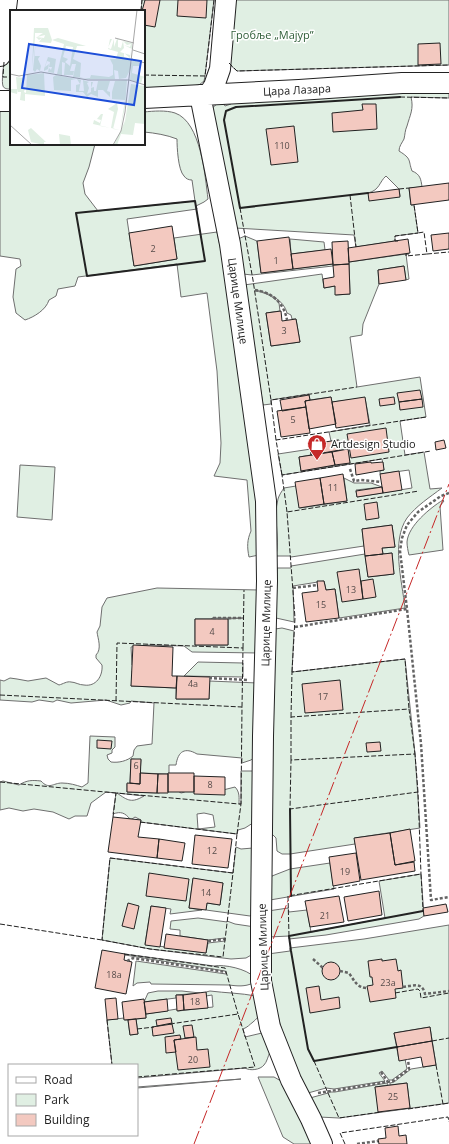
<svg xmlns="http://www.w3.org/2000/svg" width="449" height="1144" font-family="'Open Sans',sans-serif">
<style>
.green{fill:#e0efe3;stroke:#6f6f6f;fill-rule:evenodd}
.building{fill:#f3c9c0;stroke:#222}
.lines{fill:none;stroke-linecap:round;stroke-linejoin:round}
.minor-casing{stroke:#222;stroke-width:22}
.path{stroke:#646464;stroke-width:2.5;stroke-dasharray:3 2;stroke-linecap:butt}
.minor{stroke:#fff;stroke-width:20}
.fence{stroke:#222;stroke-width:1;stroke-dasharray:5 2;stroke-linecap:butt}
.wall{stroke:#222;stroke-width:2}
.power{stroke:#c62828;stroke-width:1;stroke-dasharray:14 3 2 3;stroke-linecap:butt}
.labels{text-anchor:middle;stroke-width:3;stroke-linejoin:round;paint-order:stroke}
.number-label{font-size:9px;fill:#564c4a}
.park-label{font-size:11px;fill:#2f5e38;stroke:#fff}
.street-label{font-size:11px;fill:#222;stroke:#fff}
.poi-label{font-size:11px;fill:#222;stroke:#fff;text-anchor:start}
.inset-road{fill:none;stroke:#a7a7a7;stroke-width:1}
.view{fill:#1d4ed8;fill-opacity:0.15;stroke:#1d4ed8;stroke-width:2}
.inset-edge{fill:none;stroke:#222;stroke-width:2}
</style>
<rect width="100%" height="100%" fill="#fff"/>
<path class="green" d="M142,0H214L205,76L204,81L199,85L162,90H144V11H141Z
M234,0H449V65L237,71L228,63Z
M11,21V89C8,89 4,89 3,86C0,78 9,32 11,21Z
M449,91V98L411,97C414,109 410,115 407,126C405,130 405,135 404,139C402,143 399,146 399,151C412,159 408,160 412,171C420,174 421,179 422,187L409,188L411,205H414L418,233L395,236V241L356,247L354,235L235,228L209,111L219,102L223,103L225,106L231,104L233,102ZM386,176L399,189L400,196L368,193C380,190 379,182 386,176Z
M6,108L11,110V144H95L89,167L83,183L85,194L98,211L195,201L192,180C189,180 186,179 184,176C178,170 177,147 177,139C167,135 155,133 144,132V112C153,111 166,110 175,113C201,122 205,176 208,199L204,202L196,206L197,209L127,219L134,266L177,259L174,238L217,232L231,298L238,342L258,496L261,555L259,653L192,652L184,646L149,645L131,647L132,665L139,664L140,666L132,671L133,678L131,686L176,688V699H209V681L258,683L255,732L253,741V746L258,754L251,760L242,763V758L197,754C185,747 178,751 176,765H169V773L168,774L140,773L141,760L131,759L130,783L127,784V792L159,793L170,787L173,788L181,793C187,792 187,789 192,786C195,784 215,788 221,788L223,790L235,787C240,792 239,798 239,804H241V771H255L254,809L256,821L245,828L238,830L237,834L140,822L141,820L135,817L132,819H130C125,813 121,811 113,814L116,793L106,792L91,803L87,816H75L69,819L53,812L34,809L23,811L9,808L0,810V782L3,781L19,785C27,780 32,780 41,781C49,790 53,783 62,783C69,783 76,785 82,787L88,783L90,736L115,737V747L112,750V753L107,755L108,759L111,762C119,763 127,761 133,756L134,750L137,746L152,744L154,703L131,701L130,703L121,705L106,700L71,703L57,700L53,702L39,700L32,702L0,700V680L4,681L10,678L17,679L28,681L46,678L59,685C63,684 67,681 71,682C75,682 79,685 84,685C96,687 103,676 102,665L96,658V655C102,649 98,639 97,632L100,626L102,607L107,598L157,588L259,590V555L249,557C247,547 247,540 251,531L247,480L214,476L220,463L221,443L217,371L207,293L181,297L177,264L78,277L75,286L58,289L56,296L49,300C46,310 34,317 25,320L16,313L13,297L16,269L21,266L20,259L0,256V112ZM212,618H243L228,619V645H195V619H212ZM117,793L144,796C132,803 128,801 117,793ZM204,813L213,815L215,827L198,829L197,814Z
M245,236L257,241L261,273L333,264V266L252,275L243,274L238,239Z
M290,239L324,242L325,250L291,254Z
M406,254L409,279L406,280L404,266L378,270L379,284L363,324L362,335L350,337L357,387L420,377L426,417L400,421L405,455L424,452L430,489L442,488C430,497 416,506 407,518C391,541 402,581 405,608L339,618L335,589L326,590L324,581L293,586L294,622L276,618L277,568H291V566L365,554L368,577L394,574L392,553L383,554L382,548L395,547L392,525L362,529L364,546L291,557L290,556H276C280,538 273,518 278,499C279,495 282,491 284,488L296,486L300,508L347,501L344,478L354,483H371L382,487L356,490L357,497L412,488L409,470L380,474V471L384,470L382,459L282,475L278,454L311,449V455L299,457L301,471L350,463L348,449L340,450L338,440L331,441L329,432L370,425L365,398L332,402L331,397L310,400L309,394L271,400V404L263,405L244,285L322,274L324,288L335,286L336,295L350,294L349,262ZM255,290C268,292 284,300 287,313L291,315L292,319H296L300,342L271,346L266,313L280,311L279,303C273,296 264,292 255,291Z
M20,465L55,467L52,520L17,517Z
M443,500L444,501L440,506L443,550L409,555C408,551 407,546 407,542C408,526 430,508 443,500Z
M282,628L294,631L292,672L405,659L415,754L420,828L355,838V844L290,854H282L277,851L276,838L271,833V766L275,629Z
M198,662L243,663V677L184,676Z
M236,847L241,849L253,848V914L250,916L206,910L207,903L220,905L223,883L193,879L189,908L202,910L170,914L171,909L151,906L145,944L206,953L208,943L225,941V938L208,940L180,936V930L170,929L171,921L198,918L227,922V921L235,924L255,927L253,954L246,958L231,959L150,949L102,940L110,858L233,873Z
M330,863L334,889L270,900L268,884L272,876L290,869Z
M421,874L424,916L419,919L326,935L289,939V936L269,937L268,911L288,908L289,912L307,910L311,932L385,918L379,881Z
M449,925V1103L339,1118L319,1117L310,1098L328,1093L327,1092H335L387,1083L388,1085L375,1087L379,1112L410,1108L407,1083L390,1085V1083L394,1082L411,1069L436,1065L430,1027L394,1033L399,1060L405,1059L407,1069L392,1080H389L382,1071L379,1073L385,1081L334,1089L326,1088L308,1093L288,1052L280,1024L273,996L268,954L290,951V948L364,939Z
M125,954L214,966C224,964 247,969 254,977L253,983C245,987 237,986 229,985L151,984L150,982L137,983L133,986L136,961L226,974L225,971L125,955Z
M158,991H182L200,993L176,995V998L144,1002L148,993Z
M210,991C226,993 240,993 256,996C259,1008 264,1013 253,1022C249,1025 248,1027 243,1029L245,1037L262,1033L270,1052C268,1056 267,1062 264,1065C260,1070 250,1071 245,1068L137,1078V1065H112L107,1020L124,1018L125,1020H128L130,1035L138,1034L136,1019L146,1018V1014L177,1009L178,1011L213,1007L212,995L206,996V992Z
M258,1077H274L281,1081L313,1144H294L283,1137Z
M241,1079L137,1088V1087Z"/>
<path class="building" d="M145,0H160L155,27L144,25V11H142Z
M178,0H207L206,18L177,16Z
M440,43L441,64L418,65V44Z
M362,104H376L377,129L333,132L332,113L363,110Z
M294,126L298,162L271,165L266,129Z
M449,183V200L411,205L409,188Z
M399,189L400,197L369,201L368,193Z
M172,226L177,259L134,266L129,233Z
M449,233V249L433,251L431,235Z
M289,237L293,269L261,273L257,241Z
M408,239L410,253L349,262L348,248Z
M348,241L349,264L333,265L332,242Z
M331,249L333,264L293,269L291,254Z
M349,264L350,294L335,295V286L324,288L323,279L334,277L333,265Z
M404,266L406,280L379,284L378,270Z
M281,311L282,321L296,319L300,342L271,346L266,313Z
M420,390L422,399L399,402L397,393Z
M309,395L310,400L305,401L306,407L282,411L280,400Z
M331,397L336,424L309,429L305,401Z
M365,397L369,423L336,428L332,402Z
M394,397L395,404L380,406L379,399Z
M422,399L423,407L400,410L399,402Z
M306,407L310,433L281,437L277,411Z
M386,428L389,452L351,458L347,434Z
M339,440L340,450L311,455L310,444Z
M444,440L446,448L436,450L435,442Z
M348,449L350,463L335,465L332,452Z
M332,452L335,465L301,471L299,457Z
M371,462V463L383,462L384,470L356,475L355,464Z
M399,471L402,490L383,493L380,474Z
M343,474L347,501L324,504L320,478Z
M320,478L324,504L299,508L295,482Z
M382,487L383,493L357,497L356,491Z
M377,502L379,518L366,520L364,504Z
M392,525L395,547L382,548L383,554L365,556L362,529Z
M392,553L394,574L368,577L365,556Z
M359,569L363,599L342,602L337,572Z
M373,579L376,597L363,599L361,581Z
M317,581H324L326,590L335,589L339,618L306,622L302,593L318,591Z
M195,619H228V645H195Z
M133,645L173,647L172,676H177L176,688L131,686Z
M177,676L210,677L209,699H176Z
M340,680L343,710L305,713L302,684Z
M97,740L112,741L111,749L97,748Z
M380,742L381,751L367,752L366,743Z
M131,759H141L140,784L130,783Z
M140,773L158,774L157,793L127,792V783L140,784Z
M168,773H194V792H168Z
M158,774H168V793H157Z
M194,776L225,777V795L194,794Z
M113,817L141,820L138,837L159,839L157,858L108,852Z
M410,829L415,861L395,865L390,833Z
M390,833L395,865L414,862L415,871L361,880L354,838Z
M195,835L232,839L228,868L192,864Z
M159,839L185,843L182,861L157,858Z
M356,853L360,881L333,886L329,857Z
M149,873L189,879L186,901L146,896Z
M193,878L223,883L220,905L207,903L206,910L189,908Z
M379,891L382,915L348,921L344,897Z
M339,896L344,922L310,927L305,901Z
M128,903L139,906L134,929L122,926Z
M446,904L448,912L424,916L423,908Z
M151,906L166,908L160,947L145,945Z
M166,934L208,940L206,953L164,948Z
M102,950L125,954L124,960L132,962L126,994L95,988Z
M382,959V961L396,959L398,971L401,970L403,988L395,989L396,998L370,1002L367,986L373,985L372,977H370L368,961Z
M322 971a9 9 0 1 1 18 0a9 9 0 1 1-18 0Z
M319,986L321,1000L339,997L340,1008L310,1013L306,988Z
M206,992L208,1008L184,1010L183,995Z
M176,995H183L184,1010L177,1011Z
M116,998L118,1019L107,1020L105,999Z
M144,999L146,1018L124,1020L122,1002Z
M167,999L168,1011L146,1014L144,1002Z
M171,1018L172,1023L157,1026L156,1020Z
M136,1019L138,1034L130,1035L128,1020Z
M172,1024L174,1033L153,1036L152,1027Z
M192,1025L194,1037L185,1038L183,1026Z
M430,1027L432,1041L397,1047L394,1033Z
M180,1035L181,1039L174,1040L176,1052L166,1053L165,1037Z
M196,1037L197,1050L208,1049L210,1067L178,1070L174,1040Z
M432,1041L436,1065L423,1067L421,1057L399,1061L397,1047Z
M407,1083L410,1108L378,1112L375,1087Z
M398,1126L399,1136L406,1135L407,1144H379L378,1139L386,1138L385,1128Z"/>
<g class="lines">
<defs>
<path id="minor" d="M0,56L7,0
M200,95L230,244L266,501L267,581L263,736L261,924V981L270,1027L291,1080L311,1119L322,1144
M208,95L214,86L220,69L226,0
M144,98L299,90L402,83H449
M0,101H11"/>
</defs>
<use href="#minor" class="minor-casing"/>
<path class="path" d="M255,290C272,292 284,303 287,320
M350,469L354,481L361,480L381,482
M449,493L441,496L418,512L407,525L402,538L400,551L407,609L421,744L431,900L449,897
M293,588L317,585
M213,618H243
M295,627L407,609
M209,678L247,680
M208,941L225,939
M313,959L323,968
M127,961L133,958L226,972
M340,971L349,973C354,980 357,988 367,988
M403,987C413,986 422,981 425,994L449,991
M381,1072L388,1082L389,1085
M318,1093L393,1081L409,1069L408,1059
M357,1144L378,1141"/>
<use href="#minor" class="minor"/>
<path class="fence" d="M141,11L142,0
M4,62L3,77H11
M229,63L237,71L449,65
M144,75L205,76L214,0
M400,97L449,98
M399,189L409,188
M350,195L356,247
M240,208L253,280L271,400
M398,241H395V236L418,233
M409,254H406V256L427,254L424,232L418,233L414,205
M427,254L449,252
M276,440L271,400L357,387
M282,475L276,440L426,417
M287,512L282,475L431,451
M243,648L244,590
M292,672L295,618L287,512L419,491
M0,695L242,707L241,804
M116,701L117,643L243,648L242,707
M291,717L292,672L405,659L409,709
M291,760V717L409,709L415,754
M0,782L116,793
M418,792L415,754L291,760L290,809L418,792L421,874
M113,817L116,793L239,804H241L237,834
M140,822L237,834L233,873
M110,858L233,873L223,957L150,949L102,940Z
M0,924L102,940
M289,936L288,896L421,874L423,910
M124,954L225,968L238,1014
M395,993L418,989L420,991L421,998L449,993
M107,1020L112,1065
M137,1029L154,1027
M432,1041L449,1038
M314,1061L339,1118L381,1112
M137,1077L255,1067L238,1014L170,1024
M443,1104L449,1103
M408,1109L443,1104L436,1065
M345,1144L340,1133L448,1117L449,1122"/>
<path class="wall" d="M368,193L240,208L224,120L226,111L236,107L400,97
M195,201L205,261L87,276L76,213Z
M290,809L291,896
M397,1047L314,1061L308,1049L291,951L289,936L423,911"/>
<path class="power" d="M194,1144L449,484"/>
</g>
<defs>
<symbol id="shop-pin" viewBox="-11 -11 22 30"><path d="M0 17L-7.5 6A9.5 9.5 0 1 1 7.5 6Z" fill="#c62828" stroke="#fff"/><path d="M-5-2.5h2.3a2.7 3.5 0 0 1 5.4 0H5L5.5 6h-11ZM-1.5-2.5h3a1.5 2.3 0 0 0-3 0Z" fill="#fff"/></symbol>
</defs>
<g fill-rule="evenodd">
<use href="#shop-pin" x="306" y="433" width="22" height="30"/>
</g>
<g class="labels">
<g class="number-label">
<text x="282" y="149">110</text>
<text x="153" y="252">2</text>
<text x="276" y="264">1</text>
<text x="284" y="334">3</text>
<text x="293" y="423">5</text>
<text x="333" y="491">11</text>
<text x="351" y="593">13</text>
<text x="321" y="608">15</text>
<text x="212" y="635">4</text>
<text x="193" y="687">4a</text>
<text x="323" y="700">17</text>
<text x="136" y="769">6</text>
<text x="210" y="788">8</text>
<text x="212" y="854">12</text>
<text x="345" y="875">19</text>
<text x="206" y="896">14</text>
<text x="325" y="919">21</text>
<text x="114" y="978">18a</text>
<text x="388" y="986">23a</text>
<text x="195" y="1005">18</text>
<text x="193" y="1063">20</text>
<text x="393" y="1100">25</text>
</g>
<g class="park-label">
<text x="272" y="39">Гробље „Мајур”</text>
</g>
<g class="street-label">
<text transform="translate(297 90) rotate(-3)" y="4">Цара Лазара</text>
<text transform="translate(238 301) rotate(82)" y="4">Царице Милице</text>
<text transform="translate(266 623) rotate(-89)" y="4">Царице Милице</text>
<text transform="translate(263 947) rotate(-92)" y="4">Царице Милице</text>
</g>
<g class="poi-label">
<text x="331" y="448">Artdesign Studio</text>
</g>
</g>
<g transform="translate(10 10)">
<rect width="135" height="135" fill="#fff"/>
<path d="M24,18H38L42,30L41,33L29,32L32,28L29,30L26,27L34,28L35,25L27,27L33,23H25V27L22,58ZM48,28L76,36H67L63,49L71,53L70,67L73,68H80L81,65L99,67L103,65V55L100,49H106L108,42L98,39L100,29H102L98,38L101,39L104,29V37L107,29L112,30H108V37L111,38L113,31L122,33V39L114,35L120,37L121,34L117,35L113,31L114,38L110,42L120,45L121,40L120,48L114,43V47L120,48L121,53L123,50L129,52V56H123L122,63L135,67V71L133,67L131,73L120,70L121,58L116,68L109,69L108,61L104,60L105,69H79L73,68L63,67L66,54H62L60,61H64L63,65H54L55,53L52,52V65L47,64L54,34L42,30ZM56,36L63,37L60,56L55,52L58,49L53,47ZM26,31L24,46H30L28,49L31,56L30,61L27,59L25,62L23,60ZM38,47L46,49L44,63L38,62L39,58L41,60L42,57H39L40,52L37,51L35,57L39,54L38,59L34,61V59ZM34,63L35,86L15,84V91L10,90L11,82H8V79L7,84L0,82V79H7L6,67L14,68L12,78H15L14,82L16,83L17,65ZM46,65L66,69L61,70V81L44,80L43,67ZM67,69L71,70L69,81H74L73,70L79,72L77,73L79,78L77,84L81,82V72H83L81,78L84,77V81H86L88,71H100L97,81L100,82V87L93,80H88V87L81,84L77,87L73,82H66V75L70,74ZM117,70L115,97L110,120L83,114L84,110L90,113L91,110L87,109L91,104H93L90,116L101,118L104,102L98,99L107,93L108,99L103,119L110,120L115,90L102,89V82L105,71ZM121,74L135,76V114L125,113L123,125L111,124L107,135H104L115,111ZM21,118L36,132H34V135L21,132L18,120ZM49,124L60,126L61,135H50Z" fill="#e0efe3" fill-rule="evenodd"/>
<path class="inset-road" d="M105,28L124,33M123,40L135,44M122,49L135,53M0,64L9,66L31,62L78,70H119M119,70L135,75M0,115L22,135M103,135L111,121L115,102L127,0"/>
<path class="view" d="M19,34L131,51L124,95L12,78Z"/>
<rect width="135" height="135" class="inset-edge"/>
</g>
<rect x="8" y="1064" width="130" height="72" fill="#ffffff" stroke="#a7a7a7"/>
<rect x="16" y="1077" width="20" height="6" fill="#ffffff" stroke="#a7a7a7"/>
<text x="44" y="1084" font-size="12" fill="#222222">Road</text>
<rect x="16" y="1094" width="20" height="12" fill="#e0efe3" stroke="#a7a7a7"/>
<text x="44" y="1104" font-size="12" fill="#222222">Park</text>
<rect x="16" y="1114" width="20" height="12" fill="#f3c9c0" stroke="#a7a7a7"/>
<text x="44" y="1124" font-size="12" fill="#222222">Building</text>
</svg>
